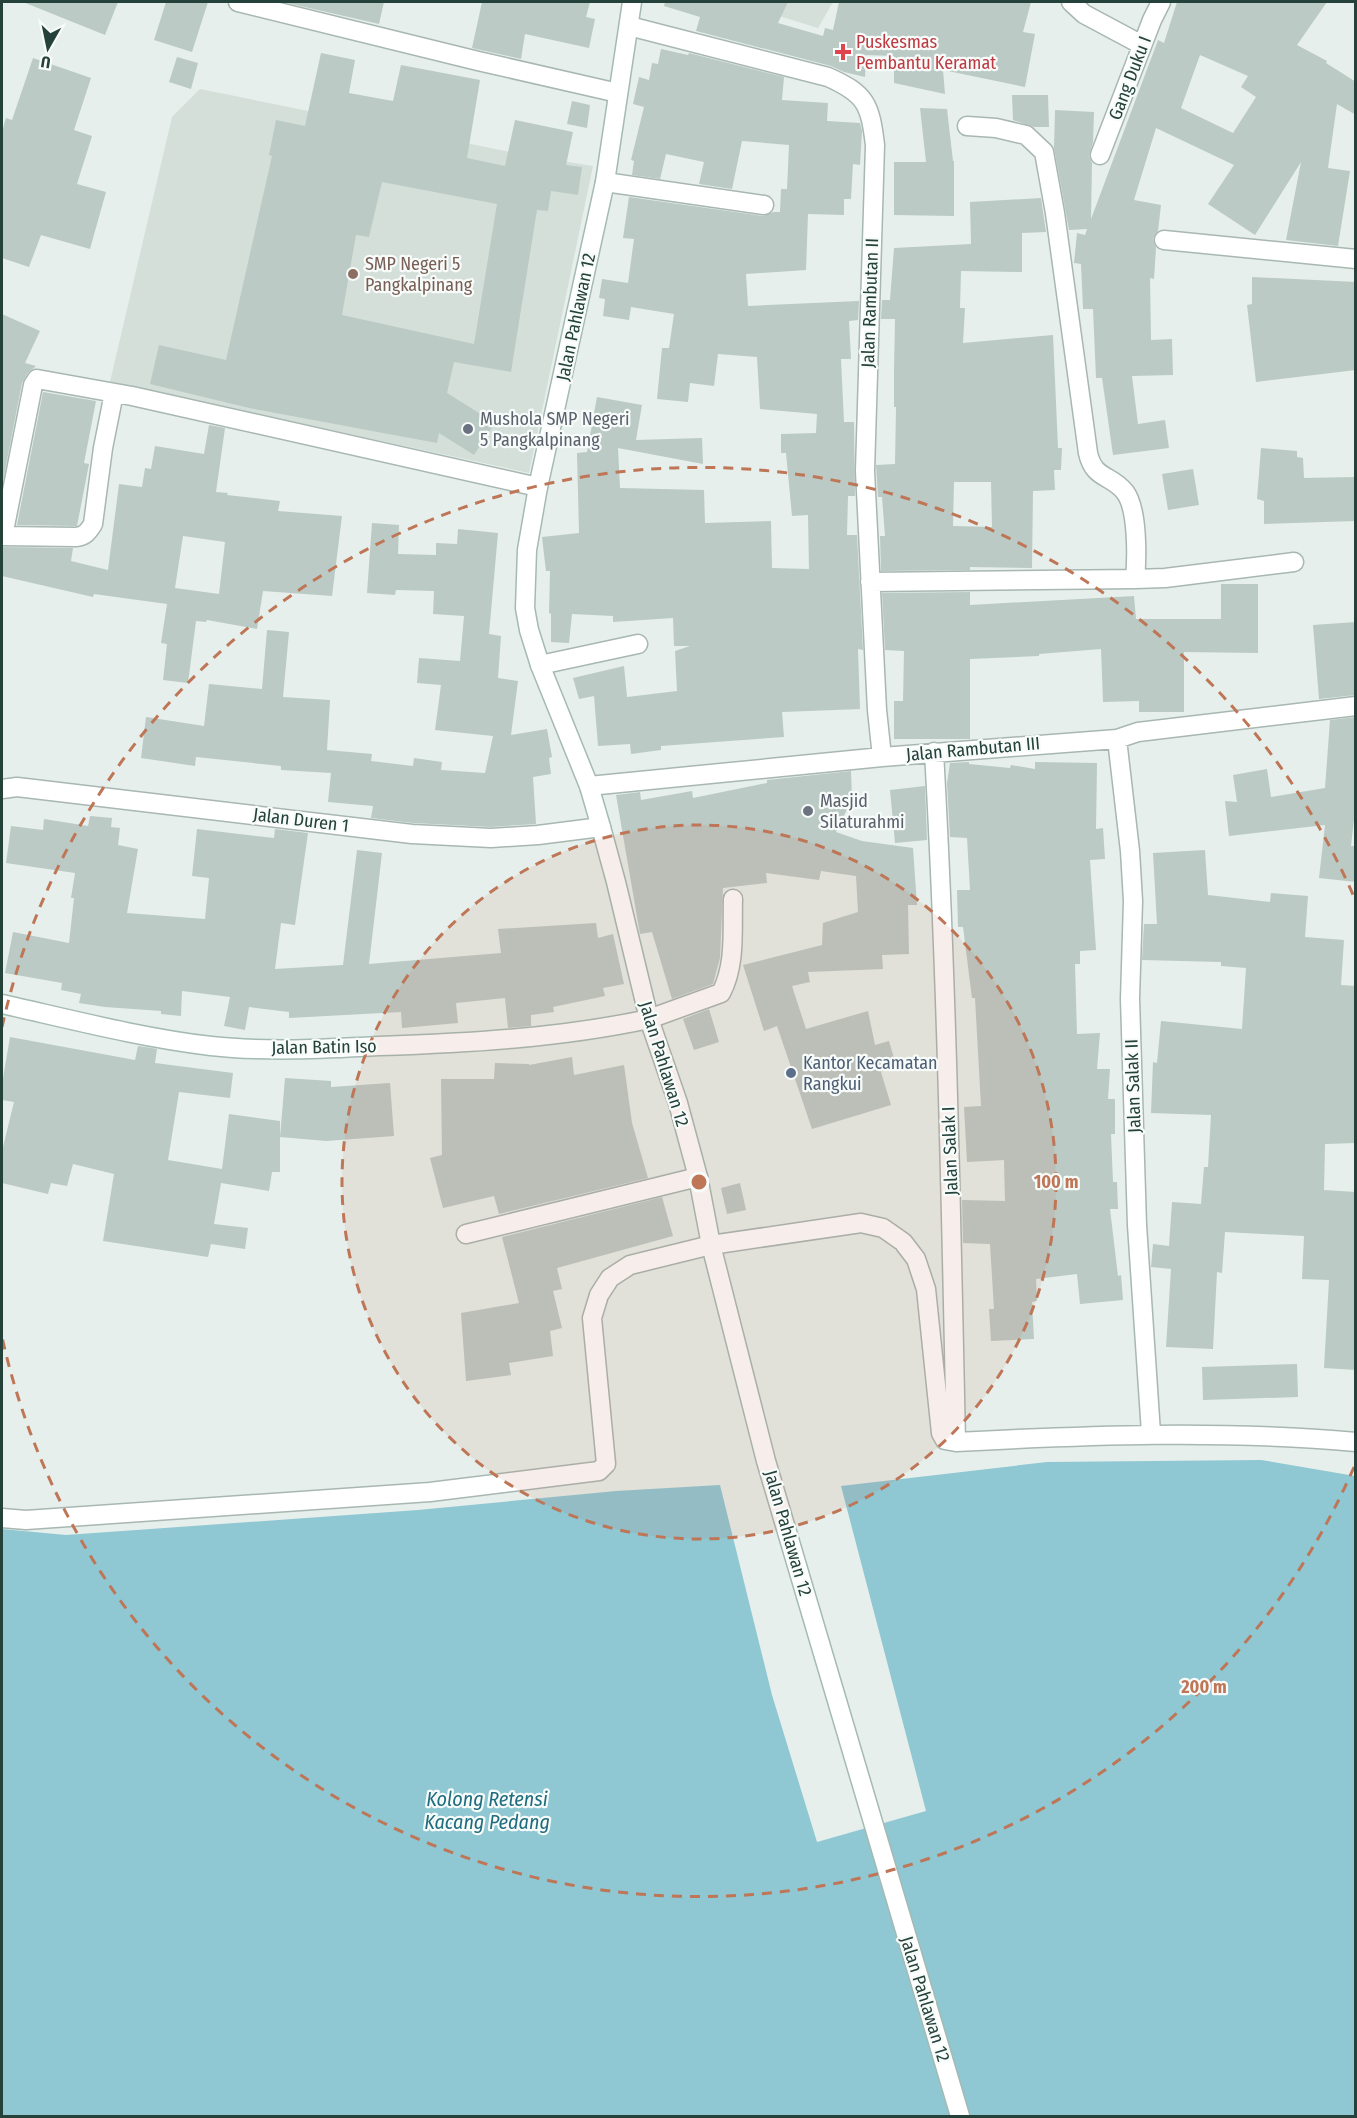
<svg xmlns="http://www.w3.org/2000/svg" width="1357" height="2118" font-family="'Fira Sans Condensed',sans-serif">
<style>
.built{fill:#d4dfda}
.water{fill:#8fc7d3}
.building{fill:#bbcac4;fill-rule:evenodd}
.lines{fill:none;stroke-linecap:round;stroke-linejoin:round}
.street-casing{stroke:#a8b7b2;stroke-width:21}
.secondary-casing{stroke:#a4bab3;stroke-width:21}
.street{stroke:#fff;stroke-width:18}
.secondary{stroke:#fff;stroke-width:18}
.ring{fill:none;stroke:#be7657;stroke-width:3;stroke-dasharray:10 8}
.health-dot{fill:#e0444e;stroke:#f7fbf9;stroke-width:2}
.education-dot{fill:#8d6e63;stroke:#f7fbf9;stroke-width:2}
.worship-dot{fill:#6b7280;stroke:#f7fbf9;stroke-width:2}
.service-dot{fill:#5c6f8a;stroke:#f7fbf9;stroke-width:2}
.labels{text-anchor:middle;stroke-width:4.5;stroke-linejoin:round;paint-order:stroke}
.health-label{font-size:18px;fill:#be3a42;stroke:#f7fbf9;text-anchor:start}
.street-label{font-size:18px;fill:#24413a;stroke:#f7fbf9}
.education-label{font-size:18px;fill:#785e54;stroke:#f7fbf9;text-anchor:start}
.worship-label{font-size:18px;fill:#5b616d;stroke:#f7fbf9;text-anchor:start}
.service-label{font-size:18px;fill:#4e5e75;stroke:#f7fbf9;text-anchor:start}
.water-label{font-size:20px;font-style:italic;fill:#1e6c7e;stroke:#f7fbf9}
.centre{fill:#be7657;stroke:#f7fbf9;stroke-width:3}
.ring-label{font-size:18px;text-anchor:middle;font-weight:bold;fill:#be7657;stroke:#f7fbf9;stroke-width:4.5;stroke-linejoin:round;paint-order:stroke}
</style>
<rect width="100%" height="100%" fill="#e6efeb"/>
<path class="built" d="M733,2H833L818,28Z
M200,89L525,155L593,166L529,473L110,382L172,117Z"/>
<path class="water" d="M1261,1460L1355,1476V2116H2V1529L66,1535L418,1510L616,1491L720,1485L772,1695L817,1842L926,1811L841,1486L1047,1462Z"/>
<path class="building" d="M23,2H118L105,35Z
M166,2H208L192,52L154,40Z
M283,2H384L379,24Z
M482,2H590L586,17L595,19L589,48L525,34L521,59L472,48Z
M665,2H788L778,23L823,36L825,28L833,30L839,2H1031L1023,32L1035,34L1025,87L943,70L945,94L894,83V56L866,55L865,77L844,72L831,66L696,31L700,17L664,6Z
M1177,2H1327L1297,45L1327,61L1326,63L1356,82V115L1337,104L1328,168L1350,171L1338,246L1286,240L1301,162L1255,235L1208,204L1234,165L1156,128L1134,200L1161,205L1158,231L1153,239L1156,248L1154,279L1150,278L1151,340L1172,339L1173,375L1132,376L1138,424L1165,420L1169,448L1113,455L1102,378H1096L1093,309H1083L1081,264L1074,263L1077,233L1085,235L1087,229L1069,230L1054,148L1055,110L1094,112L1093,142L1089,156L1092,163L1091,219L1158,40L1164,43ZM1200,55L1248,76L1241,87L1256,97L1233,133L1181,108Z
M661,49L688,55L689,53L784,77L782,100L828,103L827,121L860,123L862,131L860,165L853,164L851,199H844V215L808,214L806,270L746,274L748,306L859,301L858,320L849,321L851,359H841L844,422H854L855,496H848L847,535H857L863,650L858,649L860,709L782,712L784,737L661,746V750L631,754L630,744L598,746L594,696L579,699L573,678L624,666L627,697L677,691L675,651L690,646H674L673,618L613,622V616L572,614L569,643L551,642V614L549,613L550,571H546L542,537L579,533L577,453L587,452L597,397L642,405L636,440L702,438L703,464L618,448L620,488L704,490L705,523L771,521L772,568L809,569L808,515L792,516L786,453H781V434L816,433L817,414L760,409L757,357L718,354L714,386L690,383L688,402L657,399L662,348H669L674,314L631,307L629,320L603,316L605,299L599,298L602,279L628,283L634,239L623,238L629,197L763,216L773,212H780L781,189H787L789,145L742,141L732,189L699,184L704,162L666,154L660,179L632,175L634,161L631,160L644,107L633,104L639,77L649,80L652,63L658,64Z
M321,53L355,60L349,93L393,101L401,65L480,80L467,158L505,166L515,120L573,132L566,165L582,167L578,195L551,191L548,211L537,210L511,372L454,362L447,393L495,423L474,455L439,433L437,443L249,408L150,384L159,345L226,360L272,156L269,155L276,120L305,126ZM382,182L497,204L474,344L342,315L356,235L369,237Z
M177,57L198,63L191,89L169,82Z
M33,58L91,78L74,130L92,136L77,184L106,192L90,249L41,235L29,267L2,258V132L6,118L12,120Z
M1012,95H1048L1049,127H1034L1013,120Z
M572,101L590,105L587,128L567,124Z
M920,108L947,109L953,161H954V216L894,215V162H926Z
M1041,198L1046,232L1022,233V272L961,271L960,308H965L963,343L1053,335L1058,448H1062L1061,470H1054L1055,490L1033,491L1032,568L970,567V570L881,571L880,536H885L882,497H878L876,465L895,464L896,407H894V371L895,319H881L882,300H890L894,248L971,244L970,202ZM954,482H991L992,527L953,526Z
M1252,277L1356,282V370L1256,382L1247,305L1252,304Z
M2,314L40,331L25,363L36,366L28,373L22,383L2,486Z
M43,392L96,401L84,463L89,464L77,526L17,525Z
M209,425L225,428L216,492L228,493L227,495L280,501L278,511L342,516L332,596L263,591L257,629L207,620L206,622L196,621L188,683L163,680L167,644L161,643L167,604L94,594L93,597L2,576V547L73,548L71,561L108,570L119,484L142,487L145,468L151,469L155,446L204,454ZM183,536L225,542L219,594L175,588Z
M1261,448L1297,451V457L1303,458L1304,478L1355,477L1356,521L1264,524V501L1257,499Z
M1193,469L1199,505L1168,510L1162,474Z
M372,523L399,525L398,554L436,555V543L457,544L458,529L498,533L489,634L501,636L498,678L518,681L511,735L547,729L552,757L549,758L551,774L533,777L536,824L491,827L413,823L371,818L373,806L328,802L331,773L281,770V766L196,757L195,766L141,758L146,717L204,726L209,684L262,689L267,630L289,632L283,697L330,700L327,750L372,754L371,761L413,766L414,758L442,762L441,770L485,773L493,736L435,730L441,685L417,683L419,658L460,661L464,616L433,614L434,591L396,590L395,595L367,593Z
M1221,584H1258V653L1184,652V712H1139V701L1103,702L1101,649L1039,654V656L970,659V739H894V701H903L904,651L885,650L882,593L970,592V605L1134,596L1136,619H1221Z
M1356,622V695L1319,699L1313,625Z
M1356,717V802L1351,846H1356V882L1319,878L1325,825L1229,836L1225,801L1237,802L1233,775L1267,769L1271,797L1325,788L1330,720Z
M969,762V764L1010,768L1011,765L1035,769V762L1097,763L1096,829L1103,828L1105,859L1090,860L1096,950L1080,951V964H1075L1077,1034L1100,1033L1097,1069H1110L1108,1099H1115V1134H1111L1113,1182H1117L1118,1209H1110L1118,1276L1121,1275L1123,1300L1080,1304L1077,1274L1036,1279L1037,1301L1032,1302L1034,1339L991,1341L989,1309H994L990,1244L963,1243L962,1200L1005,1201L1004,1160L967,1162L964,1107L981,1106L975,998H972L963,927H958L957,890H970L967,838L950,837L947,783L950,763Z
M851,771L852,799L836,832L862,841L913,848L917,905H908L909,954L882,955L883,969L808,972L810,982L792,986L806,1029L868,1011L875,1045L889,1041L896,1065L880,1069L891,1105L812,1129L777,1026L764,1031L743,965L822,945L823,923L858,912L856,876L821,871L819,880L766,873L767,883L723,888L720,958L713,984L672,999L652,932L640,934L616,795L640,792L641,800L692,791L693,798L767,783V780Z
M925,786L927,840L895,843L890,790Z
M90,816L112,818L111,827L120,828L118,845L138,849L127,913L205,919L209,878L192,876L197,829L274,838L275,829L308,833L295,925L281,923L275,969L343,965L357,850L382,853L369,964L501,953L498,929L596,923L598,938L613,934L624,984L603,988L605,996L553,1007L554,1012L531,1015V1026L508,1028L505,998L456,1003L458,1023L402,1028L401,1012L289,1018V1012L249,1007L245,1030L224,1026L230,997L182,991L181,1016L161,1014V1011L105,1007L79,1003L81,994L61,990L62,983L5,973L13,932L69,943L74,898H71L75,873L6,863L11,826L43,830L44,819L88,826Z
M1205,850L1208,895L1270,902L1271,893L1308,896L1305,937L1344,940L1341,985L1356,986V1143L1325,1144L1324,1190L1356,1192V1370L1324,1368L1329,1280L1302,1279L1304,1236L1225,1232L1222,1273L1217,1272L1213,1349L1166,1347L1171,1269L1151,1267L1153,1244L1169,1246L1172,1202L1201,1204L1204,1167H1208L1211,1115L1151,1113L1153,1062L1157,1063L1161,1021L1242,1029L1246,968L1221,966V962L1142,960L1144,924H1157L1153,853Z
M709,1009L719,1042L694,1050L683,1019Z
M10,1037L135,1060L138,1046L152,1048L157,1049L155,1063L233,1073L230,1098L179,1092L168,1160L222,1169L229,1114L280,1121V1172H272L269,1191L221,1183L214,1224L248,1228L245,1249L211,1244L208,1257L103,1241L114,1174L73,1164L67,1186L51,1183L48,1194L2,1183V1151L14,1102L2,1100V1084Z
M572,1057L574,1075L624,1065L632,1123L648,1178L499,1214L494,1196L443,1208L430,1158L442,1155L441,1079H494L495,1063L529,1064V1065Z
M285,1078L331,1081V1087L390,1083L394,1136L326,1141L280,1137Z
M740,1183L746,1210L727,1214L721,1188Z
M662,1197L673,1236L557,1268L562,1289L553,1291L562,1328L550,1331L553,1356L509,1363L511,1375L466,1381L461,1313L519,1303L502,1237Z
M1297,1364L1298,1397L1203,1400L1202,1367Z"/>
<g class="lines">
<defs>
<path id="street" d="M238,2L478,61L618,93
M1071,2L1084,14L1142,45
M629,26L828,77C866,94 870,104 875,145L865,471L877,710L882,757
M967,126L996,128L1026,135L1044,152L1055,213L1088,453C1094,480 1111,474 1125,492C1138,509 1137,558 1135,579L1165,578L1294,562
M1100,155L1152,20L1161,2
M605,182L764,205
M1164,240L1356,259
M2,536L76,537C85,536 88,532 93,524L103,448L114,393
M3,536L33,385L37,379L132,396L538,487
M870,582L1135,579
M540,665L638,644
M1117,739L1130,851L1133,901L1130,999L1137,1225L1151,1433
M934,752C947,982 951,1212 956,1442
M589,786L882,757L1117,739L1138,732L1356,706
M2,789L17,787L412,834L491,838L538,835L601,827
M649,1019L721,993C736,965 732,930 733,899
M466,1234L698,1177
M2,1518L26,1520L430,1492L599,1471L606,1464L592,1318L599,1295L610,1278L630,1265L711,1245L861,1223L883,1228L903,1242L916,1259L926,1289L941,1433L945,1440L956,1442C1090,1435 1222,1430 1356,1442"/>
<path id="secondary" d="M632,2L605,182L538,487L527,550L525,608L529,630L540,665L589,786L601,827L616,882L649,1019L678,1103L698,1177L711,1245L766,1461L960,2116
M2,1004C69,1019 142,1038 211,1046C266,1052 323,1049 379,1046C469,1043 560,1038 649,1019"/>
</defs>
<use href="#street" class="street-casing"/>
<use href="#secondary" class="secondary-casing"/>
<use href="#street" class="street"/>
<use href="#secondary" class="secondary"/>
</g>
<circle cx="699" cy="1182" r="357" fill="#be7657" fill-opacity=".12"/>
<g class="ring">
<circle cx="699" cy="1182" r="357"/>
<path d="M1354 1467A714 714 0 0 1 2 1337M2 1027A714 714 0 0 1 1354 897"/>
</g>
<path class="health-dot" d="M840 43h6v6h6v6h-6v6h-6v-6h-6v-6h6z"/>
<circle class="education-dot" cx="353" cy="274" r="6"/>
<g class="worship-dot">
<circle cx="468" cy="429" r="6"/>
<circle cx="808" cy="811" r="6"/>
</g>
<circle class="service-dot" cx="791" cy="1073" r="6"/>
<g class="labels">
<g class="health-label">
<text x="856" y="48">Puskesmas<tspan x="856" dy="21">Pembantu Keramat</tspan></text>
</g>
<g class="street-label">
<text transform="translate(1130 78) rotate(-69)" y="6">Gang Duku I</text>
<text transform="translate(870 303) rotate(-88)" y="6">Jalan Rambutan II</text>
<text transform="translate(576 317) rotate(-78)" y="6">Jalan Pahlawan 12</text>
<text transform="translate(973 749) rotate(-5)" y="6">Jalan Rambutan III</text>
<text transform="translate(301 820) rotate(7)" y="6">Jalan Duren 1</text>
<text transform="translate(324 1047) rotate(-1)" y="6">Jalan Batin Iso</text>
<text transform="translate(664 1064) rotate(73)" y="6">Jalan Pahlawan 12</text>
<text transform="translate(1133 1086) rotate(-92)" y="6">Jalan Salak II</text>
<text transform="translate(950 1151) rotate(-92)" y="6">Jalan Salak I</text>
<text transform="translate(788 1533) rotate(74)" y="6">Jalan Pahlawan 12</text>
<text transform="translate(925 1999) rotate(73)" y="6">Jalan Pahlawan 12</text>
</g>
<g class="education-label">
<text x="365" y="270">SMP Negeri 5<tspan x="365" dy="21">Pangkalpinang</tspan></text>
</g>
<g class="worship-label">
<text x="480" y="425">Mushola SMP Negeri<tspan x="480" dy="21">5 Pangkalpinang</tspan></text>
<text x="820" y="807">Masjid<tspan x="820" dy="21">Silaturahmi</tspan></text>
</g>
<g class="service-label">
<text x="803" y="1069">Kantor Kecamatan<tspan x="803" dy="21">Rangkui</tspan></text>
</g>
<g class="water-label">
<text x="487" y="1806">Kolong Retensi<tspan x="487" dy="23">Kacang Pedang</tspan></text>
</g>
</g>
<circle cx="699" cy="1182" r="9" class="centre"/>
<g class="ring-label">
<text x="1056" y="1188">100 m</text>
<text x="1204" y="1693">200 m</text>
</g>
<rect width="1357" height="2118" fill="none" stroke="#24413a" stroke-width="6"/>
<g transform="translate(48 48) rotate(189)" stroke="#f7fbf9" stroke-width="4.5" paint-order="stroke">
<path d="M0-4.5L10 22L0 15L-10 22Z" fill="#24413a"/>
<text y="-9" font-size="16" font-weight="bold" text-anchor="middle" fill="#24413a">U</text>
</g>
</svg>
